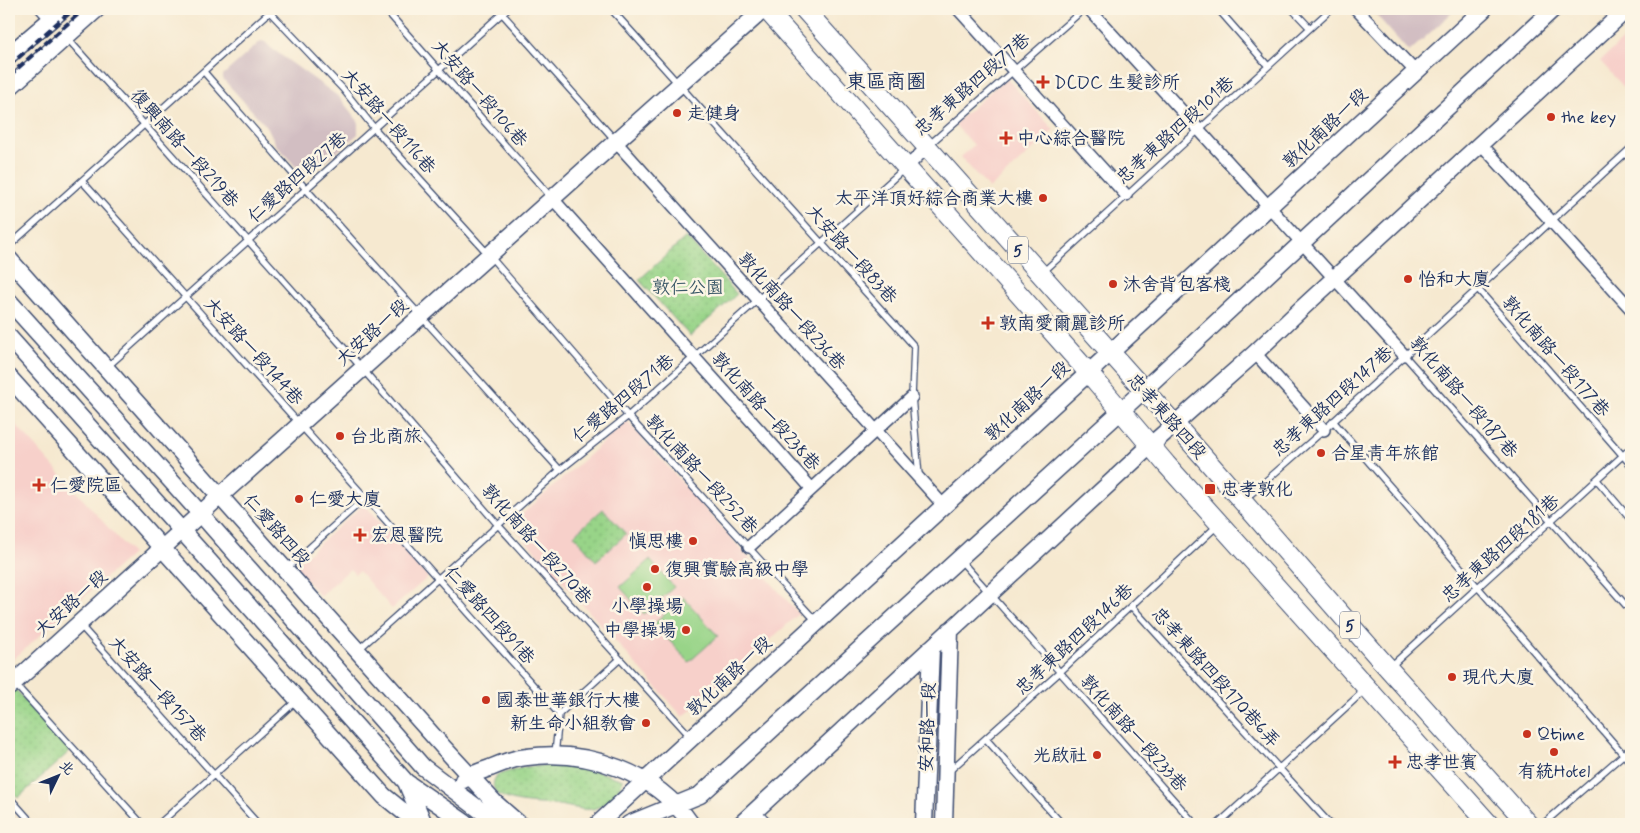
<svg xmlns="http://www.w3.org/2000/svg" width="1640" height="833" font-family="Mynerve,'LXGW WenKai TC',sans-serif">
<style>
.built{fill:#f7d0ca}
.industrial{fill:#d2bec2}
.grass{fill:url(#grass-dots);stroke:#5a8273}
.pitch{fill:#98d488;stroke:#5a8273}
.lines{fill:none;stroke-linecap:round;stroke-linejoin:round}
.lane-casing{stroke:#3c4b6f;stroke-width:8}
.street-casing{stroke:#3c4b6f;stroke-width:14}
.secondary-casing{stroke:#3c4b6f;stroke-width:19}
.primary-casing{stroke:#3c4b6f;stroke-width:21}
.lane{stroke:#fff;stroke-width:5.5}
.street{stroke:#fff;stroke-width:11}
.secondary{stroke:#fff;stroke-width:16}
.primary{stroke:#fff;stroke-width:19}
.rail{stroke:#1b2f5e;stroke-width:4;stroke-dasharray:8 4;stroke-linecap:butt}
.poi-dot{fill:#c8321e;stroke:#fcf5e5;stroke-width:2}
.labels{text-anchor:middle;stroke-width:5;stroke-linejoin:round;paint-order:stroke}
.shield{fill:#fcf5e5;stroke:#5e6a86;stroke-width:1}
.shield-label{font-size:16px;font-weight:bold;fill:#1b2f5e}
.poi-label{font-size:18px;fill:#1b2f5e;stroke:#fcf5e5;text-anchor:start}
.street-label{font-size:18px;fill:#1b2f5e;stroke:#fcf5e5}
.park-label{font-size:18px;fill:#3a5868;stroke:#fcf5e5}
.quarter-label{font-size:20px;fill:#1b2f5e;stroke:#fcf5e5}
</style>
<defs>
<pattern id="grass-dots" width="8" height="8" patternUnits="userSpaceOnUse" patternTransform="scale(1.25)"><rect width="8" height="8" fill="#98d488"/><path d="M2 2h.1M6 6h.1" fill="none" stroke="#82b678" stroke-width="1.8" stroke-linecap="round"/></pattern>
</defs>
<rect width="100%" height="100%" fill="#fcf5e5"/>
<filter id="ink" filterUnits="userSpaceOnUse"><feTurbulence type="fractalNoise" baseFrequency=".02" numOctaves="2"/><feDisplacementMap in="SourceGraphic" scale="10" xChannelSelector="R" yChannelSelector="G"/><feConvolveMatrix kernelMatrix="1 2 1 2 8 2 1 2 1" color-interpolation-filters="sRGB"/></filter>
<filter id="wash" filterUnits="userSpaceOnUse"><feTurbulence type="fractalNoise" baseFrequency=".0096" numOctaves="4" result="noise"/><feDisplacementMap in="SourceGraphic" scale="20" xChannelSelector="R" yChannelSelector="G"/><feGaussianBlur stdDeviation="1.12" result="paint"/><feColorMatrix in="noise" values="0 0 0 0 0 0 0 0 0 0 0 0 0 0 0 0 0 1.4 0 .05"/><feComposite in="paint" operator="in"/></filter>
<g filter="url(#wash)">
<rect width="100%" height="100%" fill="#f6e9d0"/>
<path class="built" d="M1631,32V95L1600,61Z
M1006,78L1054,130L989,189L961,157L974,145L954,124Z
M9,417L132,554L9,663V416Z
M627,421L799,614L683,717L511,524Z
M364,504L428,577L392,609L359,571L355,574L350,569L320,596L294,566Z"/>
<path class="industrial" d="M1371,9H1456L1409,52Z
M261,41L265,42L271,48L339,97L358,121V134L314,171H300L276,145L268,128L223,79V75Z"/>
<path class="grass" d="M686,237L737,294L690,336L639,280Z
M603,509L626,534L596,561L574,535Z
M14,688L71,750L18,798L9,787V693Z
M553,765L590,769L623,780C618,794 607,805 593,809C586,811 567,806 558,805C545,804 477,805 497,775L525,767Z"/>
<path class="pitch" d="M650,560L674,587L644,614L620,587Z
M683,597L718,636L689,662L654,624Z"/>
</g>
<g filter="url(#ink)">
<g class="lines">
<defs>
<path id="lane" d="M38,9L48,20
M267,9L343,89L374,128L489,255L628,416L816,621
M385,9L551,197
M498,9L615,140
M611,9L914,346L912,397L919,476
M1218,9L1268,66
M1292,9L1310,28
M67,38L353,358L498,525L690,736
M204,72L306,189L560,470
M930,144L1084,9
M1626,154L1631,160
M82,181L559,714
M9,246L273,9
M1042,273L1331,9
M1477,288L1631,465
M1404,355L1631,611
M106,368L507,9
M1333,421L1631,763
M1597,480L1631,520
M1244,500L1324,430L1631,148
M961,561L1195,824
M287,568L366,497
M1131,606L1330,824
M80,625L258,824
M359,649L560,470L628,416L905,168
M1390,667L1631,448
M14,683L142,824
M986,739L1062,824
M555,755L559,714L620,659
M948,772L1060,672L1218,525
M9,797L33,824
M758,812L770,824
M159,824L296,701
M1218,824L1366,689
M1543,824L1631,748"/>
<path id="street" d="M958,9L1126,195
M1089,9L1404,355
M1356,9L1415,71
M615,141L944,506
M1480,143L1631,309
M907,167L927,147
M552,198L812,489
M1255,353L1324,430
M749,547L912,397"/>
<path id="secondary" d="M9,55L63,9
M9,88L97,9
M9,259L444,748L494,802L519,824
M9,301L200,513L423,767L492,819L505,824
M9,337L406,782L467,824
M9,377L384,796L415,821
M9,687L220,496L764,9
M463,780C471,774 481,771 490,768C502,763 514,758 527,757C587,749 656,772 691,824
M406,782L424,824
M598,824L1484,9
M629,824L700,795L1122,410L1553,9
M741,824L1151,445L1255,353L1300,310L1627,9
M924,824L931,648
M944,824L950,630"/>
<path id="primary" d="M766,9L1088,372L1166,464L1489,824
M804,9L1202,455L1379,658L1528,824"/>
</defs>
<use href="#lane" class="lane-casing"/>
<use href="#street" class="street-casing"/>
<use href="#secondary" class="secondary-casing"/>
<use href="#primary" class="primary-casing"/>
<use href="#lane" class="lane"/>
<use href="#street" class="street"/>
<use href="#secondary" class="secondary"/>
<use href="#primary" class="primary"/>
<path class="rail" d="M9,66L73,9
M9,76L84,9"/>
</g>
</g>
<g class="poi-dot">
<path d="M1040.5 74.5h5v5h5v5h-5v5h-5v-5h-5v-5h5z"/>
<circle cx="677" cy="113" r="5"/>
<circle cx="1551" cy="117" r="5"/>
<path d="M1003.5 130.5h5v5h5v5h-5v5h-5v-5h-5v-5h5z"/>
<circle cx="1043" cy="198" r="5"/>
<circle cx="1408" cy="279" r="5"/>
<circle cx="1113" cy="284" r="5"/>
<path d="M985.5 315.5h5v5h5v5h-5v5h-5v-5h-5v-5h5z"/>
<circle cx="340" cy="436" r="5"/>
<circle cx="1321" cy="453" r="5"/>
<path d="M36.5 477.5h5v5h5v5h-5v5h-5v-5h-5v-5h5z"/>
<rect x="1204" y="483" width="12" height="12" rx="2.5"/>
<circle cx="299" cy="499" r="5"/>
<path d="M357.5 527.5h5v5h5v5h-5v5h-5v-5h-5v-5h5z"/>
<circle cx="693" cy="541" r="5"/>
<circle cx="655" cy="569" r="5"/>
<circle cx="647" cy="587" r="5"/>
<circle cx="686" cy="630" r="5"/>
<circle cx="1452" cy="677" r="5"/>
<circle cx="486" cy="700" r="5"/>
<circle cx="646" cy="723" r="5"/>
<circle cx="1527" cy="734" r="5"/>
<circle cx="1554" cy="752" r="5"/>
<circle cx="1097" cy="755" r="5"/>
<path d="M1392.5 754.5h5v5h5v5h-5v5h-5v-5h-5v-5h5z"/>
</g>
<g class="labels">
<g class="shield">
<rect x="1008" y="236.5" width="20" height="27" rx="4"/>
<rect x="1340" y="611.5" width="20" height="27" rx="4"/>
</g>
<g class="shield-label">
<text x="1018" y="256">5</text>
<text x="1350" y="631">5</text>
</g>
<g class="poi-label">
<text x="1054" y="88">DCDC 生髮診所</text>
<text x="687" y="119">走健身</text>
<text x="1561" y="123">the key</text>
<text x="1017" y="144">中心綜合醫院</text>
<text x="1033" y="204" text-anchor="end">太平洋頂好綜合商業大樓</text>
<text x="1418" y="285">怡和大廈</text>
<text x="1123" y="290">沐舍背包客棧</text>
<text x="999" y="329">敦南愛爾麗診所</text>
<text x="350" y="442">台北商旅</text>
<text x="1331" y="459">合星青年旅館</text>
<text x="50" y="491">仁愛院區</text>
<text x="1221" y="495">忠孝敦化</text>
<text x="309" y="505">仁愛大廈</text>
<text x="371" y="541">宏恩醫院</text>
<text x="683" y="547" text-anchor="end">慎思樓</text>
<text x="665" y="575">復興實驗高級中學</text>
<text x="647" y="612" text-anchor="middle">小學操場</text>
<text x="676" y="636" text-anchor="end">中學操場</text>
<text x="1462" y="683">現代大廈</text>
<text x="496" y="706">國泰世華銀行大樓</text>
<text x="636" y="729" text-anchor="end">新生命小組教會</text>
<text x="1537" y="740">Qtime</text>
<text x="1087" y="761" text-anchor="end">光啟社</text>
<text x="1406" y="768">忠孝世賓</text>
<text x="1554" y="777" text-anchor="middle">有統Hotel</text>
</g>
<g class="street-label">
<text transform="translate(972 84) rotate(-41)" y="6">忠孝東路四段77巷</text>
<text transform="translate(480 93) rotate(49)" y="6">大安路一段106巷</text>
<text transform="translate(389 121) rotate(49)" y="6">大安路一段116巷</text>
<text transform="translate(1325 128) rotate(-43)" y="6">敦化南路一段</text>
<text transform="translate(1175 130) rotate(-42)" y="6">忠孝東路四段101巷</text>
<text transform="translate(185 148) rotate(48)" y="6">復興南路一段219巷</text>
<text transform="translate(297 177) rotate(-42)" y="6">仁愛路四段27巷</text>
<text transform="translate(852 254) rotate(48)" y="6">大安路一段83巷</text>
<text transform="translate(792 311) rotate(48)" y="6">敦化南路一段236巷</text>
<text transform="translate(372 332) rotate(-42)" y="6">大安路一段</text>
<text transform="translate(254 351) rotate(48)" y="6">大安路一段144巷</text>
<text transform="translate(1556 356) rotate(49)" y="6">敦化南路一段177巷</text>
<text transform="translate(1464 397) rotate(49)" y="6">敦化南路一段187巷</text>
<text transform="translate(623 398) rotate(-40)" y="6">仁愛路四段71巷</text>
<text transform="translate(1027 401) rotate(-43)" y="6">敦化南路一段</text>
<text transform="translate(1332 401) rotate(-42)" y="6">忠孝東路四段147巷</text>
<text transform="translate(766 411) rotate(48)" y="6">敦化南路一段238巷</text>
<text transform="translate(1167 416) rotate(48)" y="6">忠孝東路四段</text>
<text transform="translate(702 474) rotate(47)" y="6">敦化南路一段252巷</text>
<text transform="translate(277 530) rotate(48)" y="6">仁愛路四段</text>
<text transform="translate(537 544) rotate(48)" y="6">敦化南路一段270巷</text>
<text transform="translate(1500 548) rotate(-42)" y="6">忠孝東路四段181巷</text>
<text transform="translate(71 603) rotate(-42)" y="6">大安路一段</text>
<text transform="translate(490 615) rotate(48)" y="6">仁愛路四段91巷</text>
<text transform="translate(1074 639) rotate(-43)" y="6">忠孝東路四段146巷</text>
<text transform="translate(729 676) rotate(-43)" y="6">敦化南路一段</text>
<text transform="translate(1216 677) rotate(48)" y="6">忠孝東路四段170巷6弄</text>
<text transform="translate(158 689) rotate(48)" y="6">大安路一段157巷</text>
<text transform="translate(927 727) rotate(-88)" y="6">安和路一段</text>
<text transform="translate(1134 733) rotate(48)" y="6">敦化南路一段233巷</text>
</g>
<g class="park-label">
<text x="688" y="293">敦仁公園</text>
</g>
<g class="quarter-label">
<text x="886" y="88">東區商圈</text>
</g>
</g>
<rect width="1640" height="833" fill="none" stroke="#fcf5e5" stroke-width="30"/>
<g transform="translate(58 776) rotate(47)" stroke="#fcf5e5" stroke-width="4" paint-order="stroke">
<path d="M0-4L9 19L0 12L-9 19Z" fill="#1b2f5e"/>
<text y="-8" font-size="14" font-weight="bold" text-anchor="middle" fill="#1b2f5e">北</text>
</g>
</svg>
